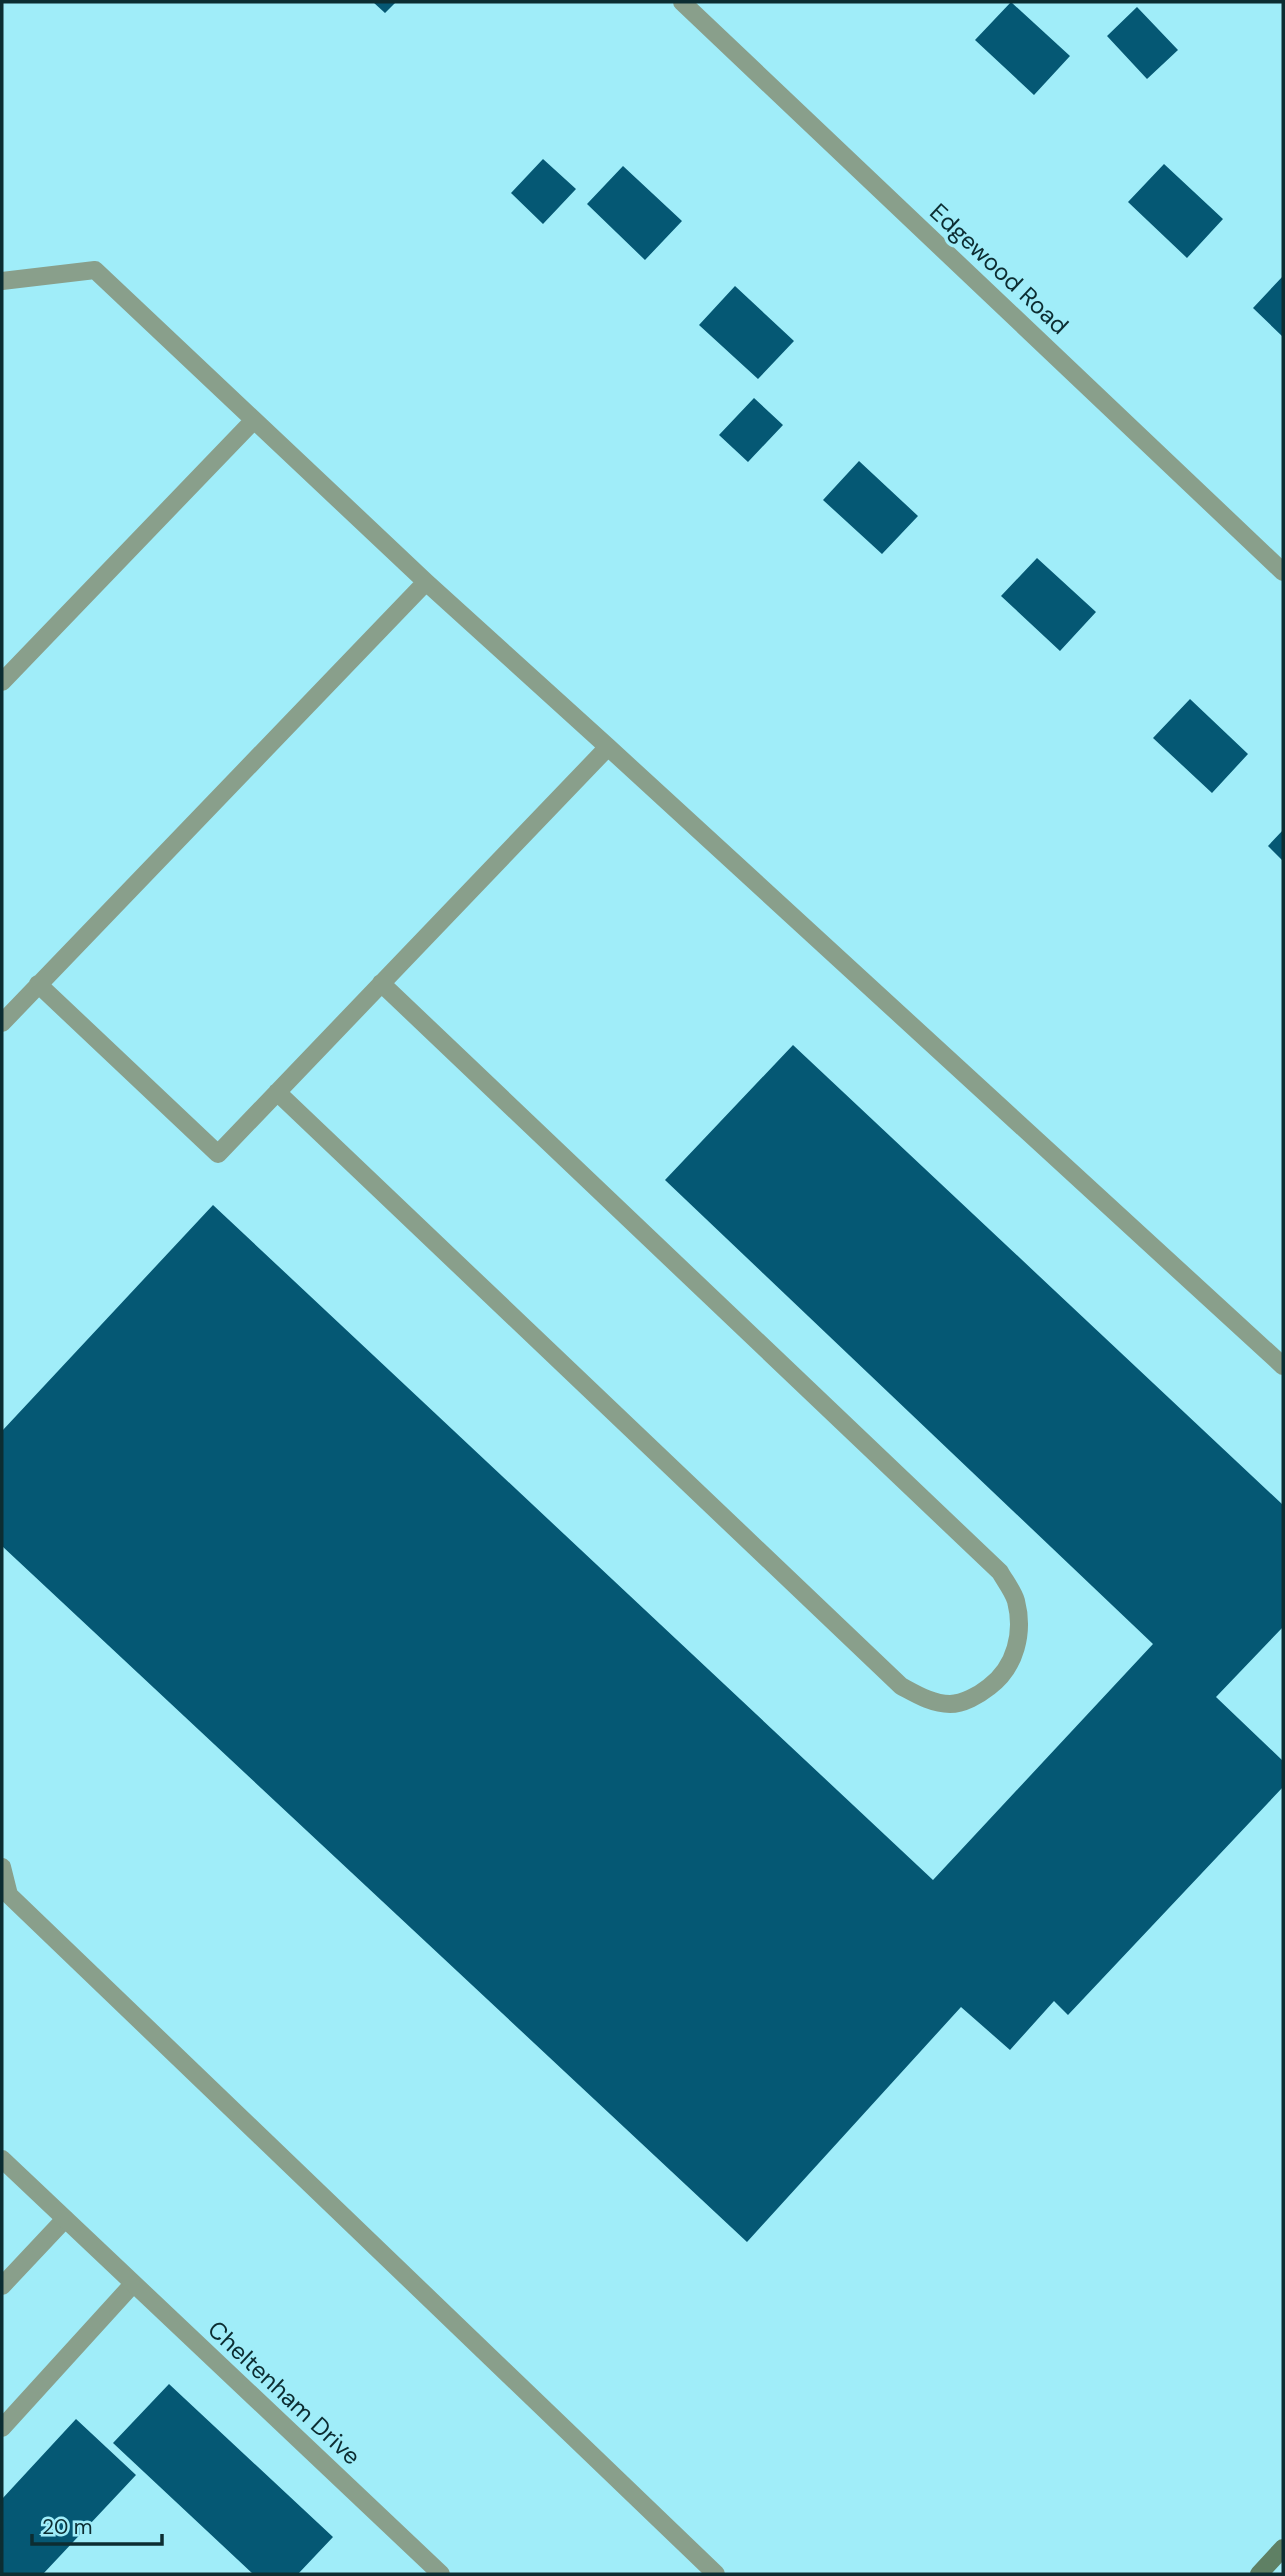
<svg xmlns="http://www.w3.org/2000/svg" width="1285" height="2576" font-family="'DM Sans',sans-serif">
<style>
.building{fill:#055874}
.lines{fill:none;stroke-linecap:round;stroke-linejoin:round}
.service{stroke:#899f8b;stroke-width:18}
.minor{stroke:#899f8b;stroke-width:18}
.secondary{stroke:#5f8064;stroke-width:18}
.labels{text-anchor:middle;stroke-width:7;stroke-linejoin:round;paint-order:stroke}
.street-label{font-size:24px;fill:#0c2d32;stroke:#a0edf9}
</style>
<rect width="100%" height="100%" fill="#a0edf9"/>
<path class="building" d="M373,2H396L385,13Z
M1011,2L1070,56L1034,95L975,40Z
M1137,7L1178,50L1147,79L1107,36Z
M543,159L576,189L543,224L511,193Z
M1164,164L1223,219L1187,258L1128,202Z
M623,166L682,221L645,260L587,204Z
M1283,276V337L1253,308Z
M735,286L794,341L758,379L699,325Z
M754,398L783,425L748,462L719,435Z
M859,461L918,516L882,554L823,500Z
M1037,558L1096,612L1060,651L1001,596Z
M1190,699L1248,754L1212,793L1153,738Z
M1283,830V861L1268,846Z
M793,1045L1283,1505V1627L1216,1697L1283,1761V1787L1068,2015L1054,2001L1010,2050L961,2007L747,2242L2,1546V1431L213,1205L933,1880L1153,1644L665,1180Z
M169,2384L333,2537L298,2574H253L113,2443Z
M76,2419L136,2475L43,2574H2V2499Z"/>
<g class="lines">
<path class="service" d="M2,281L95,270L426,582L608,747L1283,1366
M2,682L254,420
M38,984L218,1154L608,747
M2,1023L426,582
M277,1092L901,1686C916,1694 932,1704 950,1704C963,1704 979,1695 989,1687C1016,1667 1024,1632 1016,1601C1013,1591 1005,1581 1000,1572L381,983
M2,1867L9,1895L716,2574
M2,2286L65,2219
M2,2428L133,2284"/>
<path class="minor" d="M682,2L1283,572
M2,2159L441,2574"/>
<path class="secondary" d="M1259,2574L1283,2548"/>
</g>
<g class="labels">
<g class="street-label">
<text transform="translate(999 269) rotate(43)" y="8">Edgewood Road</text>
<text transform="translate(284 2393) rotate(43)" y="8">Cheltenham Drive</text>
</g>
</g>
<rect width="1285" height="2576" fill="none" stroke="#0c2d32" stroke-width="7"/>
<path d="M32 2534v10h130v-10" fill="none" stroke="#0c2d32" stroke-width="3.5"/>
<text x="42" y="2534" font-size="21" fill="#0c2d32" stroke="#a0edf9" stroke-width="5" paint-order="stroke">20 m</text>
</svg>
